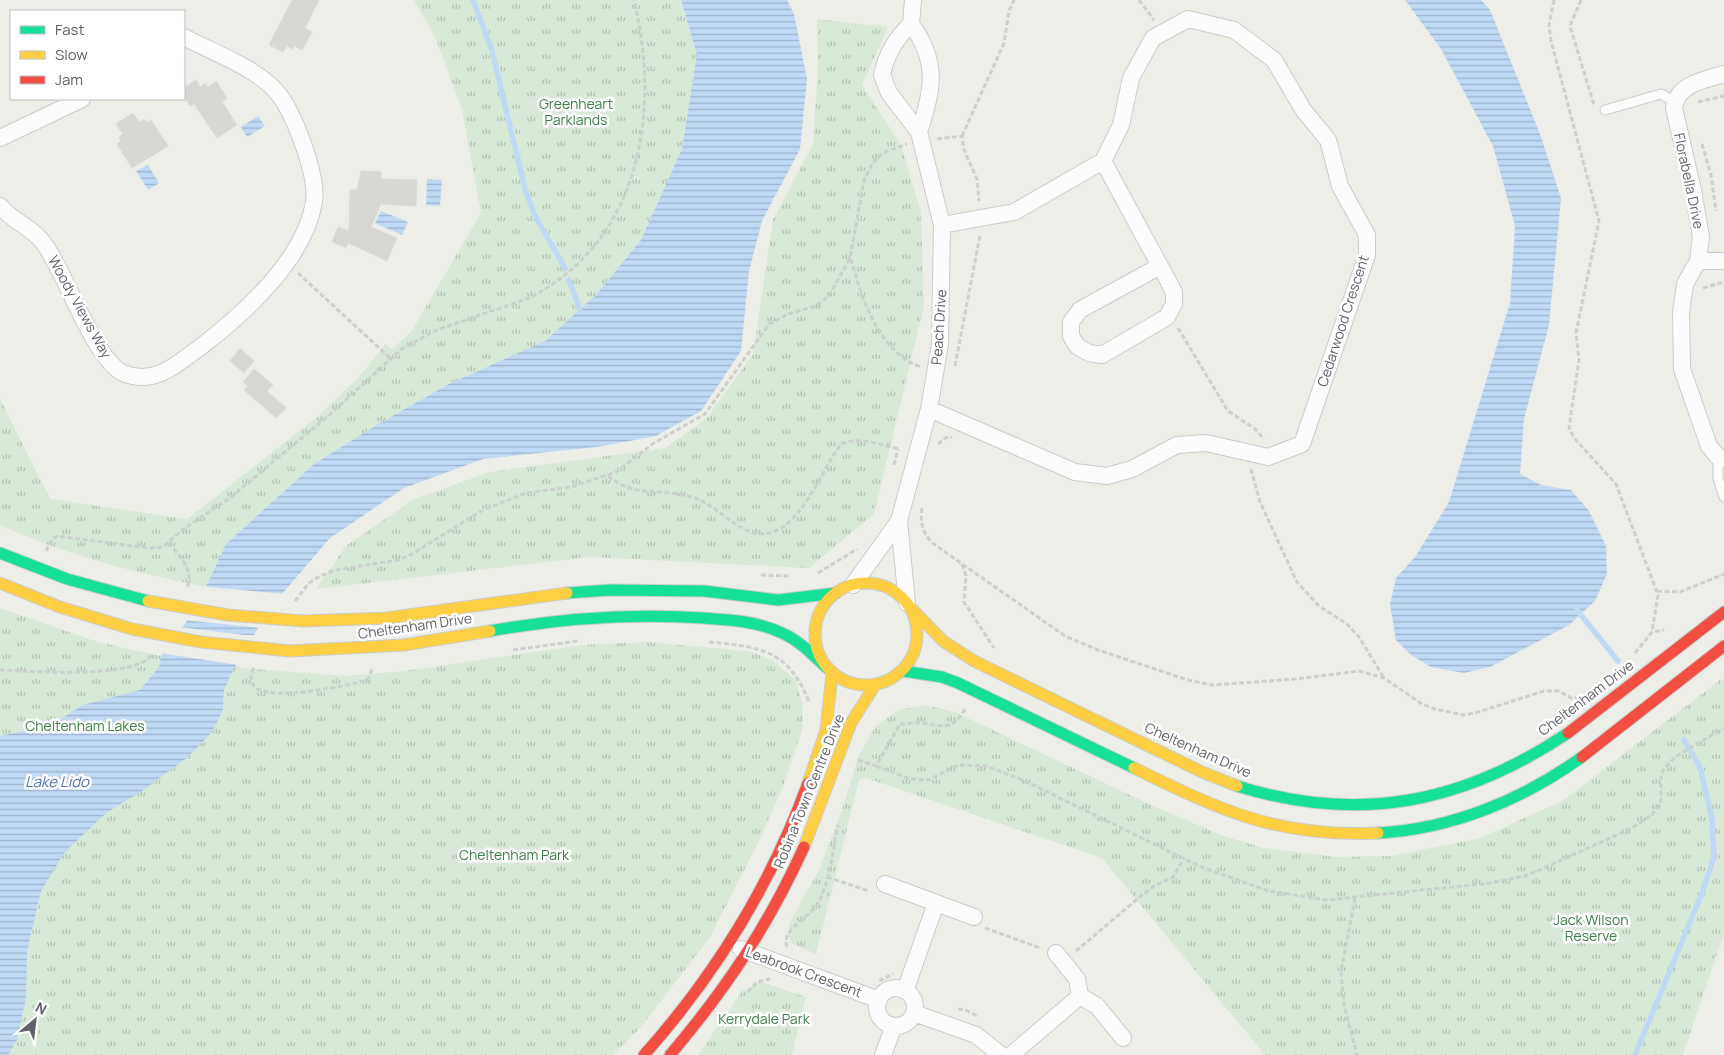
<svg xmlns="http://www.w3.org/2000/svg" width="1724" height="1055" font-family="Manrope,sans-serif">
<style>
.park{fill:url(#park-tufts)}
.water{fill:url(#water-rules)}
.pier{fill:#eeeee9}
.lines{fill:none;stroke-linecap:round;stroke-linejoin:round}
.stream{stroke:#c0d9f5;stroke-width:5.5}
.building{fill:#d8d7d4;stroke:#dddcd8}
.lane-casing{stroke:#cbcbcb;stroke-width:11}
.street-casing{stroke:#cbcbcb;stroke-width:18}
.fast-casing{stroke:#cbcccc;stroke-width:13}
.slow-casing{stroke:#cbcccc;stroke-width:13}
.jam-casing{stroke:#cbcccc;stroke-width:13}
.path{stroke:#ccd0ce;stroke-width:3;stroke-dasharray:5 2.5;stroke-linecap:butt}
.lane{stroke:#fcfcfc;stroke-width:9}
.street{stroke:#fcfcfc;stroke-width:16}
.fast{stroke:#16e098;stroke-width:11}
.slow{stroke:#ffcf43;stroke-width:11}
.jam{stroke:#f24e42;stroke-width:11}
.slow-bridge-casing{stroke:#cbcccc;stroke-width:13;stroke-linecap:butt}
.slow-bridge{stroke:#ffcf43;stroke-width:11}
.labels{text-anchor:middle;stroke-width:5;stroke-linejoin:round;paint-order:stroke}
.park-label{font-size:14px;fill:#3b8145;stroke:#fff}
.street-label{font-size:14px;fill:#5e6166;stroke:#fff}
.water-label{font-size:15px;font-style:italic;fill:#4d74b4;stroke:#fff}
</style>
<defs>
<pattern id="park-tufts" width="24" height="20" patternUnits="userSpaceOnUse" patternTransform="scale(1.25)"><rect width="24" height="20" fill="#d8e9d7"/><path d="M3 7l-1-3M5 7V3M7 7l1-3M15 17l-1-3M17 17v-4M19 17l1-3" fill="none" stroke="#b2c0b2"/></pattern>
<pattern id="water-rules" width="6" height="5" patternUnits="userSpaceOnUse" patternTransform="scale(1.25)"><rect width="6" height="5" fill="#c0d9f5"/><path d="M0 2.5h6" fill="none" stroke="#9fb3ca"/></pattern>
</defs>
<rect width="100%" height="100%" fill="#eeeee9"/>
<path class="park" d="M414,0H681L697,55L682,149L641,240L596,295L546,341L449,384L378,424L314,464L226,544L206,587C133,572 68,556 0,525V399L50,499L187,519L316,418L357,379L386,344L392,349L411,332L481,213L462,109L436,39Z
M817,19L888,27L862,85L901,145L921,212L924,306L874,514L809,568L590,557L316,589L346,546L414,499L490,472L665,448L706,419L753,354L773,220L813,144L818,67Z
M0,608L98,642L161,656L253,669L345,676L405,671L582,645L647,642L749,651L772,660L796,680L803,706L802,731L782,789L760,839L710,937L642,1026L613,1055H0Z
M1724,677V933L1683,1055H1265L1102,858L866,778L859,780L816,954L791,943L788,931L791,920L819,870L843,807L858,757L875,727L898,710L925,705L955,712L1149,804L1221,835L1263,848L1336,857L1391,856L1480,838L1562,801Z
M762,982L806,997L792,1055H698L742,991Z"/>
<path class="water" d="M681,0H787L794,14L807,79L800,149L762,221L749,271L741,351L701,411L656,436L597,447L483,459L404,488L330,538L270,608L235,667L224,689L223,709L213,731L188,757L145,789L106,813L64,853L41,891L27,951L26,998L17,1040L8,1055H0V736L51,725L83,705L140,690L159,667L161,656L195,610L226,544L314,464L378,424L449,384L545,341L596,295L641,240L682,149L697,55Z
M1405,0H1481L1490,10L1540,134L1561,198L1549,325L1524,419L1520,474L1541,485L1571,490L1589,511L1606,546L1607,574L1595,601L1569,625L1490,667L1464,673L1431,667L1411,655L1396,640L1390,604L1396,578L1415,557L1449,502L1510,303L1515,226L1493,146L1441,49Z
M258,116L265,126L247,137L241,127Z
M148,165L159,183L148,190L136,171Z
M427,179L442,180L440,206L426,205Z
M381,211L408,222L402,235L375,223Z"/>
<path class="pier" d="M203,586L220,588L285,594L272,609L261,628L184,620Z
M179,627L245,635H257L238,665L160,653Z"/>
<g class="lines">
<path class="stream" d="M473,0L492,51L525,189L535,216L565,268
M569,280L580,310
M1577,610L1618,661
M1635,1055L1702,893L1714,857L1712,819L1700,767L1684,740"/>
</g>
<path class="building" d="M292,0H319L305,28L312,32L302,50L294,46L292,49L287,46L283,52L269,45Z
M196,80L200,87L205,83L208,87L216,81L227,98L222,101L237,125L217,138L194,104L190,106L184,96V88Z
M133,113L139,122L144,119L147,123L151,120L168,146L132,168L117,144L121,141L119,137L123,134L116,124Z
M361,171L381,172V179L417,180L416,206L381,204L371,227L397,238L387,261L348,243L346,248L332,242L338,227L349,231L350,190H357Z
M240,348L254,361L244,373L230,361Z
M254,369L273,385L267,391L286,408L276,418L244,390L248,386L243,382Z"/>
<g class="lines">
<defs>
<path id="lane" d="M1605,110L1661,94L1675,102
M1718,457V478L1724,497"/>
<path id="street" d="M911,24C939,62 933,91 919,132
M1724,74C1704,80 1677,84 1674,108L1693,190L1701,237L1698,261L1685,284L1681,313L1682,369L1709,446L1718,457L1724,459
M0,138L82,99
M1103,161L1160,266L1080,310L1071,322V336L1077,346L1089,353L1102,355L1167,317L1174,304V292L1160,266
M0,206C13,222 34,228 45,245C66,274 94,359 123,373C155,387 179,362 203,345C246,312 305,258 314,202C318,175 293,109 275,90C254,67 212,52 184,37
M1698,261H1724
M929,409L1075,472L1107,476L1132,469L1177,445L1206,443L1268,457L1302,444L1367,255V235L1340,186L1328,140L1304,111L1274,60L1234,30L1188,19L1153,38L1131,78L1121,125L1103,161L1014,212L942,225
M853,585L899,521
M907,603L899,521L929,409L940,344L942,225L919,132L889,93L882,75C886,55 896,38 911,24L913,0
M885,884L974,917
M741,949L879,1000
M1056,953L1077,979L1080,996L1097,1006L1123,1038
M877 1007a19 19 0 1 1 38 0a19 19 0 1 1-38 0Z
M905,991L936,903
M914,1013L976,1035L1001,1055
M883,1055L894,1026
M1011,1055L1080,996"/>
<path id="fast" d="M0,553L67,579L148,601
M567,593L610,590L704,591L778,600L836,593
M490,631C562,618 631,613 703,618C730,620 757,621 782,633C800,641 813,655 827,668
M903,671L942,677L958,683L1134,768
M1237,786C1360,824 1463,803 1568,733
M1378,833C1452,829 1522,800 1582,757"/>
<path id="slow" d="M815 634a51 51 0 1 1 102 0a51 51 0 1 1-102 0Z
M0,583L60,607L132,629
M909,606L943,641L974,661L1202,772L1237,786
M303,621L387,618L567,593
M290,651L404,645L490,631
M1134,768C1220,810 1278,838 1378,833
M808,783L826,730L832,674
M804,847L851,723L875,685"/>
<path id="jam" d="M1568,733L1724,612
M1582,757L1724,646
M644,1055C716,974 771,885 808,783
M670,1055C726,989 768,926 804,847"/>
</defs>
<use href="#lane" class="lane-casing"/>
<use href="#street" class="street-casing"/>
<use href="#fast" class="fast-casing"/>
<use href="#slow" class="slow-casing"/>
<use href="#jam" class="jam-casing"/>
<path class="path" d="M1139,0L1154,20
M1554,0L1549,25L1551,41L1599,221L1576,333L1579,360L1569,428L1574,438L1616,484L1658,595L1652,632
M1581,0L1570,26L1594,105
M1698,102L1724,96
M962,136L1004,43L1009,11L1014,0
M937,139L962,136L964,150L977,179L979,201
M1702,144L1711,175L1716,211
M851,259C861,297 879,353 921,367
M298,273L391,359
M1703,288L1724,282
M1178,328L1228,411L1255,429L1264,439
M955,366L980,235
M938,444L945,438L952,437
M894,465L898,449
M1251,469L1260,502L1297,582L1319,606L1347,624L1359,637L1384,678
M608,476C635,498 657,488 687,496C711,501 725,520 746,530C794,552 819,472 841,444C859,436 881,445 900,449
M922,508C920,522 922,531 931,542L1065,636L1098,650L1188,680L1212,685L1296,679L1359,671L1384,678L1422,704L1435,709L1463,715L1475,713L1544,691H1559L1573,699L1579,696
M169,543C179,556 195,571 187,588
M46,551L52,539L57,536L148,548L163,547L182,530L230,498L329,415L403,348L437,330L529,298C641,241 661,112 634,0
M962,564L966,576L964,602L994,648
M818,573L857,549
M761,575L790,576
M1657,591L1680,592L1724,574
M295,601L309,583L320,576L335,570L398,560L412,554L483,510L526,493L571,487L616,472L654,443L705,414L769,324L788,314L816,306L829,296L850,258L864,181L872,164L882,153L907,144
M709,642C760,647 788,649 809,702
M513,650L578,641
M1635,653L1652,632L1664,630
M254,668L251,674C251,679 251,684 256,688C277,701 344,686 368,680L372,669
M0,670C30,671 139,680 153,653
M858,760L876,766L900,724C906,724 914,722 920,723C942,725 951,733 965,709
M876,766L910,779L929,780L958,765L986,766L1025,781L1201,867L1269,891L1327,900L1490,883L1525,876L1544,868L1630,829L1652,815L1661,801V775L1664,769L1675,757L1724,728
M827,877L869,891
M1355,898L1341,972L1344,1005L1357,1055
M985,928L1040,948
M787,947C780,931 808,918 816,906C831,883 832,851 838,825
M1076,951L1142,895L1154,886L1173,877L1184,858
M879,981L893,974
M748,992L757,982L770,979
M958,1009L966,1010L977,1016"/>
<use href="#lane" class="lane"/>
<use href="#street" class="street"/>
<use href="#fast" class="fast"/>
<use href="#slow" class="slow"/>
<use href="#jam" class="jam"/>
<defs>
<path id="slow-bridge" d="M148,601L228,615L303,621
M132,629L201,642L290,651"/>
</defs>
<use href="#slow-bridge" class="slow-bridge-casing"/>
<use href="#slow-bridge" class="slow-bridge"/>
</g>
<g class="labels">
<g class="park-label">
<text x="576" y="109">Greenheart<tspan x="576" dy="16">Parklands</tspan></text>
<text x="85" y="731">Cheltenham Lakes</text>
<text x="514" y="860">Cheltenham Park</text>
<text x="1591" y="925">Jack Wilson<tspan x="1591" dy="16">Reserve</tspan></text>
<text x="764" y="1024">Kerrydale Park</text>
</g>
<g class="street-label">
<text transform="translate(1689 181) rotate(78)" y="5">Florabella Drive</text>
<text transform="translate(80 307) rotate(61)" y="5">Woody Views Way</text>
<text transform="translate(1343 321) rotate(-72)" y="5">Cedarwood Crescent</text>
<text transform="translate(939 327) rotate(-86)" y="5">Peach Drive</text>
<text transform="translate(415 626) rotate(-8)" y="5">Cheltenham Drive</text>
<text transform="translate(1586 698) rotate(-37)" y="5">Cheltenham Drive</text>
<text transform="translate(1198 750) rotate(24)" y="5">Cheltenham Drive</text>
<text transform="translate(809 791) rotate(-68)" y="5">Robina Town Centre Drive</text>
<text transform="translate(804 972) rotate(20)" y="5">Leabrook Crescent</text>
</g>
<g class="water-label">
<text x="57" y="787">Lake Lido</text>
</g>
</g>
<rect x="10" y="10" width="175" height="90" fill="#ffffff" stroke="#bfc0c2"/>
<rect x="20" y="26" width="25" height="8" fill="#16e098" stroke="#bfc0c2"/>
<text x="55" y="35" font-size="15" fill="#5e6166">Fast</text>
<rect x="20" y="51" width="25" height="8" fill="#ffcf43" stroke="#bfc0c2"/>
<text x="55" y="60" font-size="15" fill="#5e6166">Slow</text>
<rect x="20" y="76" width="25" height="8" fill="#f24e42" stroke="#bfc0c2"/>
<text x="55" y="85" font-size="15" fill="#5e6166">Jam</text>
<g transform="translate(35 1020) rotate(28)" stroke="#ffffff" stroke-width="4" paint-order="stroke">
<path d="M0-4L9 19L0 12L-9 19Z" fill="#5e6166"/>
<text y="-8" font-size="14" font-weight="bold" text-anchor="middle" fill="#5e6166">N</text>
</g>
</svg>
